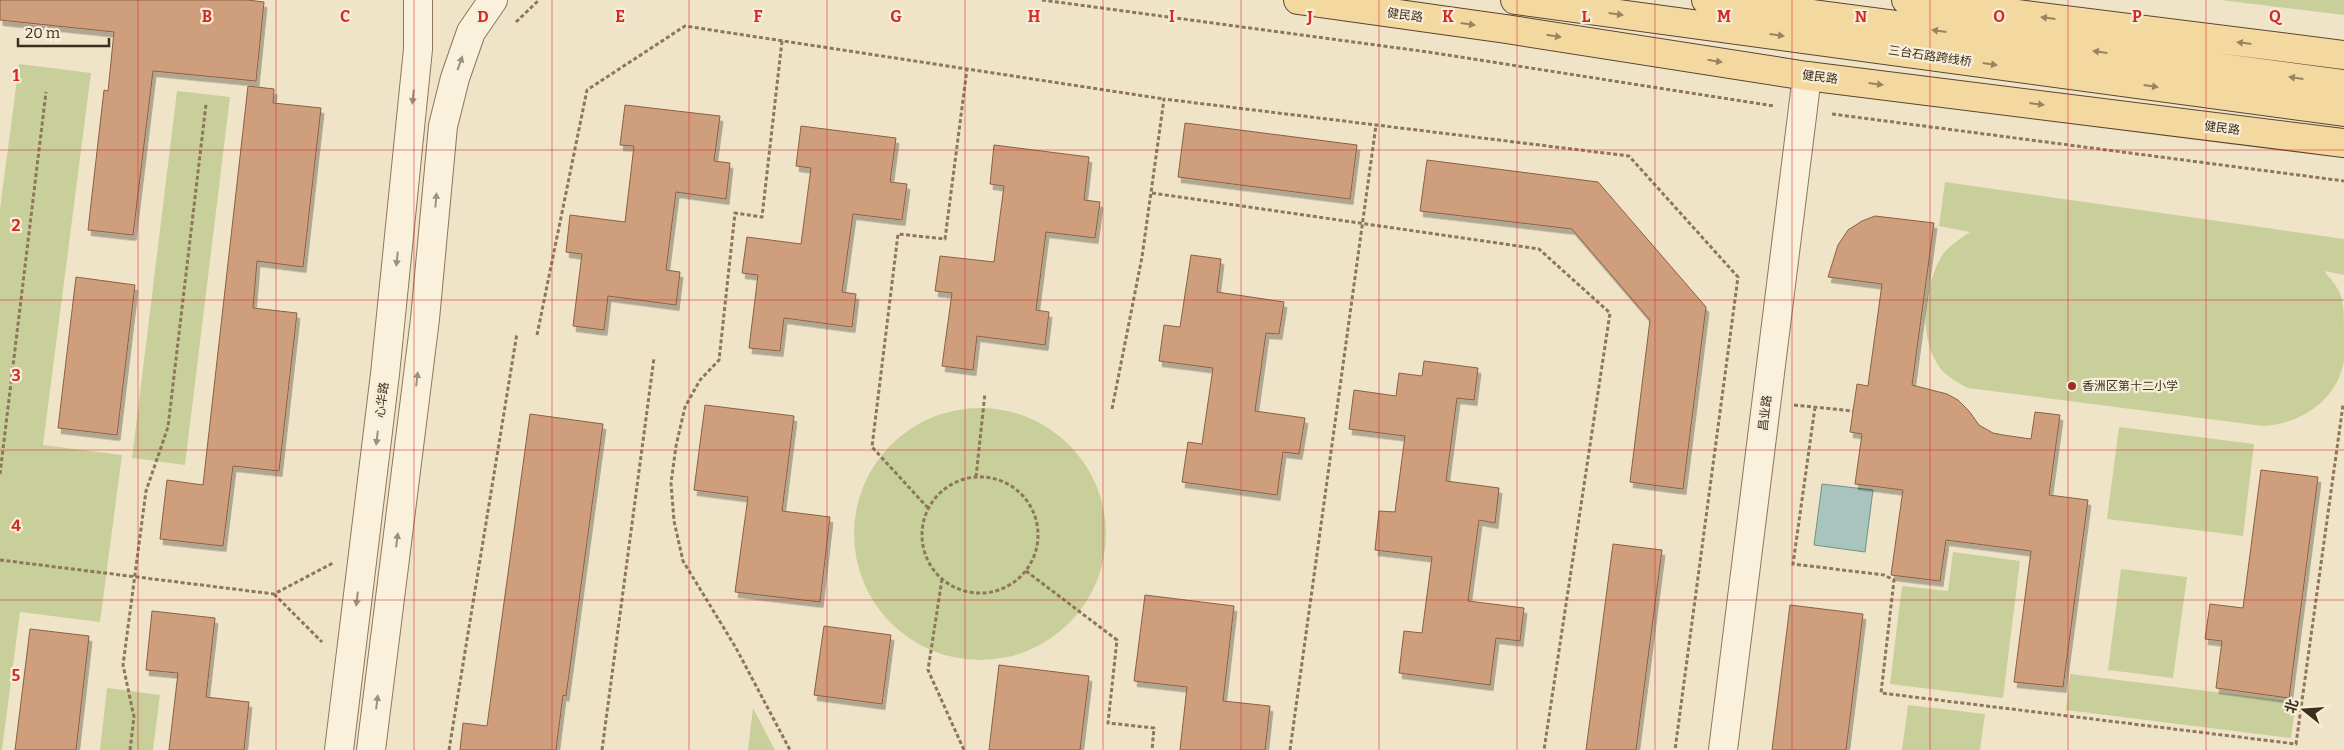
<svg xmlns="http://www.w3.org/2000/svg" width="2344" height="750" font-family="Bitter,'Noto Sans SC',serif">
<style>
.green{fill:#c9cf9b}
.water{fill:#a9c4bc;stroke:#6f938a}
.building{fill:#cf9f7d;stroke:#8d5f41;filter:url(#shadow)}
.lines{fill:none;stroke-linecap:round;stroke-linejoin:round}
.minor-casing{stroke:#8d765c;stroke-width:30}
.tertiary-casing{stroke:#8d765c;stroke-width:30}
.primary-casing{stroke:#5b4430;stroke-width:30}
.path{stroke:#8d765c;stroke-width:3;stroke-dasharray:4 2.5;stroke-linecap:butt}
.minor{stroke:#faf1dc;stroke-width:28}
.tertiary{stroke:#faf1dc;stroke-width:28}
.primary{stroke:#f3d9a0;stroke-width:28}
.oneway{fill:#988460}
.oneway2{fill:#9c907e}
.grid{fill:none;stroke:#d62828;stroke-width:1;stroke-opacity:0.55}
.poi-dot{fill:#9e2a2b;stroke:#f7eed8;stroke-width:2}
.labels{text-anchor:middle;stroke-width:4.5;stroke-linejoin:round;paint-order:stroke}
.street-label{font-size:12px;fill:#3d2e20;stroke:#f7eed8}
.poi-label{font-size:12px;fill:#3d2e20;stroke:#f7eed8;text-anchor:start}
.grid-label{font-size:16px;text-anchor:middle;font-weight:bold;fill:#d62828;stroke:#f7eed8;stroke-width:4.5;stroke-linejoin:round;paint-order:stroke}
</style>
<defs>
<filter id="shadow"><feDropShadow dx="3" dy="5.5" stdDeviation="0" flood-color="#0004"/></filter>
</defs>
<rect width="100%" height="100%" fill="#f0e4c8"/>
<path class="green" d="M2221,0H2344V15Z
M19,64L91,73L43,445L122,455L100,622L20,612L2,750H0V209Z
M177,91L230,97L185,465L132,458Z
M1945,182L2344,239V275L2324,271C2344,294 2344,299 2344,330C2344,340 2344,351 2344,361C2337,401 2300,424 2263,426L1968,388C1957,382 1945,376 1938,365C1918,334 1924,288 1941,257C1948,246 1960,239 1970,232L1939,226Z
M854 534a126 126 0 1 1 252 0a126 126 0 1 1-252 0Z
M2119,427L2254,444L2243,536L2107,519Z
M1953,552L2020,561L2003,698L1890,684L1902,586L1948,591Z
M2121,569L2187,577L2173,678L2108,670Z
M2070,674L2296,702L2291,738L2066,710Z
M107,688L160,695L153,750H100Z
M1908,705L1985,714L1980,750H1902Z
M753,708L775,750H748Z"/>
<path class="water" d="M1822,484L1873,490L1865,552L1814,545Z"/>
<path class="building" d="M0,0H247L264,2L256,81L153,71L133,235L88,230L104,90L108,91L114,32L0,20Z
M248,86L274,89L273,103L321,108L303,267L257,261L253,308L297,313L279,471L233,466L223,546L160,539L167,480L203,485Z
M625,105L720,116L714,161L730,163L726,199L676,192L666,270L680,272L676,305L608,296L604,330L573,326L582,254L566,252L570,215L625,222L634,146L620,145Z
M1185,123L1357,145L1350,199L1178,177Z
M801,126L896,138L890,182L907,184L902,220L853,214L842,292L856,294L852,327L784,318L780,351L749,348L758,275L742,273L747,237L801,244L811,168L796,166Z
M994,145L1089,157L1084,200L1100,202L1095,238L1046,232L1036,310L1049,312L1045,345L977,336L973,370L942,366L952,293L935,291L940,256L994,262L1004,186L990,184Z
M1427,160L1598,182L1706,307L1683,489L1630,482L1650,320L1572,229L1420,211Z
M1875,216L1934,223L1912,385L1947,394L1958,400L1969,411L1979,425L1993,433L2003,435L2031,439L2035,412L2060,415L2049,495L2088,500L2063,687L2014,682L2031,551L1946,540L1940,581L1891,575L1903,490L1855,484L1862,434L1850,432L1857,384L1868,386L1882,284L1828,277L1838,245L1848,230L1862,221Z
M1191,255L1221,259L1217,292L1284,302L1279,334L1266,333L1255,411L1305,418L1299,454L1283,452L1277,495L1182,482L1188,442L1202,444L1213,368L1159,361L1164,325L1180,327Z
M76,277L135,285L117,435L58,428Z
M1424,361L1478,368L1474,400L1457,398L1446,481L1499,488L1495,523L1479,520L1468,601L1524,608L1520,641L1496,638L1490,685L1399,673L1404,631L1422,633L1432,557L1375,550L1379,511L1395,512L1405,436L1349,429L1354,390L1396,396L1399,373L1422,376Z
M705,405L794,416L782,511L830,517L820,602L735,592L748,497L694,490Z
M530,414L603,424L566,696L563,695L556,750H460L463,723L487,726Z
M2261,470L2318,477L2289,698L2216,688L2222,641L2205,639L2210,604L2243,608Z
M1613,544L1662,550L1636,750H1586Z
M1145,595L1234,606L1223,701L1270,706L1265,750H1180L1187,687L1134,681Z
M1790,605L1863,614L1846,750H1772Z
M152,611L215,618L206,697L249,702L244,750H169L178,673L146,670Z
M824,626L891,635L882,704L814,695Z
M30,629L89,636L76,750H15Z
M999,665L1089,676L1080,750H989Z"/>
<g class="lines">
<defs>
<path id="minor" d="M1723,750L1807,76"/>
<path id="tertiary" d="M339,750L385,374L418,49V0
M371,750L425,319L443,126L455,78L471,32L493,0"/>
<path id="primary" d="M1298,0L1506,29L1807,76L2344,143
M1515,0L2344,112
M1706,0L2344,84
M1906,0L2344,55"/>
</defs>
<use href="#minor" class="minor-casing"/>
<use href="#tertiary" class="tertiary-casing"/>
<use href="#primary" class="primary-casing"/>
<path class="path" d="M1042,0L1428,52L1774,106
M516,22L539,0
M782,41L762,217L735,213L719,360L700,380L685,407L676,446L671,483L674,521L683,561L736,648L790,750
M1832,114L2344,181
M1152,193L1539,249L1610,313L1544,750
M537,335L587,90L685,26L1164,99
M1794,405L1853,411
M1815,407L1793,564L1884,575L1894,580L1881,693L2296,744L2343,405
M1112,409L1142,257L1164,99L1629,156L1738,277L1675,750
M0,474L46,92
M976,477L985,393
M922 535a58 58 0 1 1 116 0a58 58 0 1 1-116 0Z
M928,508L872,447L898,234L945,239L967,69
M0,560L274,594L333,563
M1026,571L1117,640L1108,723L1154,728L1152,750
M942,579L928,670L964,750
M274,594L322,642
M130,750L134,717L123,665L146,491L168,427L206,104
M449,750L517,333
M602,750L654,358
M1290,750L1376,125"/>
<use href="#minor" class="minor"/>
<use href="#tertiary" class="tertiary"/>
<use href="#primary" class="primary"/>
</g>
<defs><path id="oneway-solid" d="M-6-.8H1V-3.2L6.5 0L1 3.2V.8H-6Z" transform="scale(1.25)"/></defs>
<g class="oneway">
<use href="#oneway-solid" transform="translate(1616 14) rotate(8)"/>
<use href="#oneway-solid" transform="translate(2048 18) rotate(-173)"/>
<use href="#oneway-solid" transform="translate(1468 24) rotate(8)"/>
<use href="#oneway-solid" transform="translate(1939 31) rotate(-172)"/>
<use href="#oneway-solid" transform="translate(1777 35) rotate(8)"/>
<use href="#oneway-solid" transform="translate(1554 36) rotate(9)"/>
<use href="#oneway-solid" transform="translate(2244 43) rotate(-173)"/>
<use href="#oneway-solid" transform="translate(2100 52) rotate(-172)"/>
<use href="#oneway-solid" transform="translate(1715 61) rotate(9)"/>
<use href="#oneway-solid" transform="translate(1990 64) rotate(8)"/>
<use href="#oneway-solid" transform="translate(2296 78) rotate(-172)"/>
<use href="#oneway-solid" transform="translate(1876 84) rotate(7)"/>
<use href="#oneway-solid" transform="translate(2151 86) rotate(8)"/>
<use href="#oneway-solid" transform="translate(2037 104) rotate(7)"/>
</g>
<g class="oneway2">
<use href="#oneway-solid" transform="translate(460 63) rotate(-70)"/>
<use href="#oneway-solid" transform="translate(413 97) rotate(96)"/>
<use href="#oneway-solid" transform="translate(436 200) rotate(-85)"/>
<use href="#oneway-solid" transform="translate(397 259) rotate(96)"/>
<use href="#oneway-solid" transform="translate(417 379) rotate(-83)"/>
<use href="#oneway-solid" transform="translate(377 438) rotate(97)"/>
<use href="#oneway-solid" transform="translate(397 540) rotate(-83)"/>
<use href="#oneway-solid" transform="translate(357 599) rotate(97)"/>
<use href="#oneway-solid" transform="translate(377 702) rotate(-83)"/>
</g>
<path class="grid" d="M138,0V750M276,0V750M414,0V750M552,0V750M689,0V750M827,0V750M965,0V750M1103,0V750M1241,0V750M1379,0V750M1517,0V750M1655,0V750M1792,0V750M1930,0V750M2068,0V750M2206,0V750M0,150H2344M0,300H2344M0,450H2344M0,600H2344"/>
<circle class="poi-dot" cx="2072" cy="386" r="5"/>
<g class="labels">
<g class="street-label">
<text transform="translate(1405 15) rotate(8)" y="4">健民路</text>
<text transform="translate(1930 56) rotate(8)" y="4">三台石路跨线桥</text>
<text transform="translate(1820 77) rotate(7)" y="4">健民路</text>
<text transform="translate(2222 128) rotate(7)" y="4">健民路</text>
<text transform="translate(382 400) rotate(-83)" y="4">心华路</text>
<text transform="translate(1765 413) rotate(-83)" y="4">昌业路</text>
</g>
<g class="poi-label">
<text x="2082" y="390">香洲区第十二小学</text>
</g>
</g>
<g class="grid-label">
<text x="207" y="22">B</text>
<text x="345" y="22">C</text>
<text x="483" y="22">D</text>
<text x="620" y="22">E</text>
<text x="758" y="22">F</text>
<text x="896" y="22">G</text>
<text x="1034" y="22">H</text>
<text x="1172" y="22">I</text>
<text x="1310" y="22">J</text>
<text x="1448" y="22">K</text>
<text x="1586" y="22">L</text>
<text x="1724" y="22">M</text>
<text x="1861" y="22">N</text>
<text x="1999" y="22">O</text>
<text x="2137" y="22">P</text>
<text x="2275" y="22">Q</text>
<text x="16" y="81">1</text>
<text x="16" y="231">2</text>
<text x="16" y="381">3</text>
<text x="16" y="531">4</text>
<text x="16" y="681">5</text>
</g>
<g transform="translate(2304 710) rotate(287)" stroke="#f7eed8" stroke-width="4" paint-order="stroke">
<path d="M0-4L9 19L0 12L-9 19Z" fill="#3d2e20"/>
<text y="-8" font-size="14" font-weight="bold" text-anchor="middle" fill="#3d2e20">北</text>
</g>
<path d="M18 38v8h91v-8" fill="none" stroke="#3d2e20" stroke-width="2.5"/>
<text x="25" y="38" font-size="15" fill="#3d2e20" stroke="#f7eed8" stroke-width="4" paint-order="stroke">20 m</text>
</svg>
